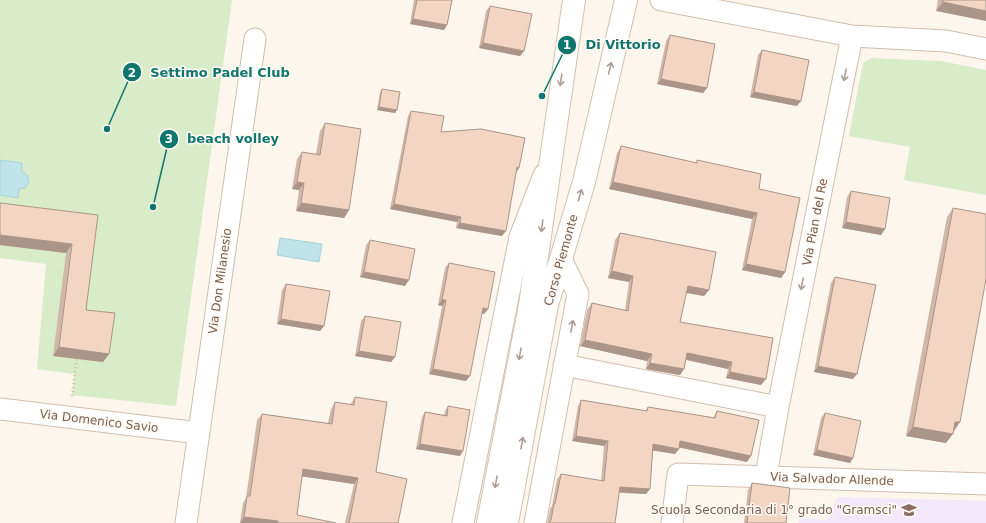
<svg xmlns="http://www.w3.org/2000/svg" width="986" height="523" font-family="'DejaVu Sans',sans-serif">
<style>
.education{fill:#f3e8fa}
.green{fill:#d8ecc9}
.water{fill:#bfe3e8;stroke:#a5d3da}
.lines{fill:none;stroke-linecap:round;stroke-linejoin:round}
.minor-casing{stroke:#d1beb0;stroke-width:23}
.secondary-casing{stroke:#d6c0b0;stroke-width:24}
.path{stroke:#d9b8a5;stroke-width:2.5;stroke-dasharray:1 3;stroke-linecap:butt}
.minor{stroke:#fff;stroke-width:21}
.secondary{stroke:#fff;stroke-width:22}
.wall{fill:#d1b7a8}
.shaded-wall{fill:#aa9588}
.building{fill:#f3d5c3;stroke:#aa9588}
.oneway{stroke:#af9d94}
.labels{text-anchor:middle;stroke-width:3;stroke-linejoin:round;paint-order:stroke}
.street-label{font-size:12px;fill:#7a5c4d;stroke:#fffaf3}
.education-label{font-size:12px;fill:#785e54;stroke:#fffaf3;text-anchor:end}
.leader{fill:none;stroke:#0f766e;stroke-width:1.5}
.callout-dot{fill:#0f766e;stroke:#fffaf3;stroke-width:1.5}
.mark-label{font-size:12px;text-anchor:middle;font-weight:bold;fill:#fff}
.callout-label{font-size:13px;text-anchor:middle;font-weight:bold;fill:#0f766e;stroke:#fffaf3;stroke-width:3;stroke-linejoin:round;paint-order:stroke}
</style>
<rect width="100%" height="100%" fill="#fdf6ec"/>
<path class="education" d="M838,497L986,501V523H799L800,518L827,520Z"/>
<path class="green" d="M0,0H232L176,406L72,395L74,374L37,369L46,264L0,258Z
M871,58L941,61L986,70V195L904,180L910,147L849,136L863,63Z"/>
<path class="water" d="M0,160L22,163V171L27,175L29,182L25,188L19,189L18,198L0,195Z
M280,238L322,244L319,262L277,255Z"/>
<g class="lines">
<defs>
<path id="minor" d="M661,0L852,36L946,41L986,49
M564,365L778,407
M0,409L199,433
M766,476L778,407L852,36
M186,523L255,39
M463,523L520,237L544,175
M535,523L578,294L561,259
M672,523L678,474L986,484"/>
<path id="secondary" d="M488,523L530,305L574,0
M507,523L547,305L584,182L626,0"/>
</defs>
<use href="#minor" class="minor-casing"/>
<use href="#secondary" class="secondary-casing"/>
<path class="path" d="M72,396L77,357"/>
<use href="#minor" class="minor"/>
<use href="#secondary" class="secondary"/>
</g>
<path class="wall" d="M414,0H452L447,25L444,30L410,24Z
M938,0H986L936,11Z
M490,6L524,51L520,56L479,48L486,11Z
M670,35L707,88L703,93L657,84L666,41Z
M762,50L797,106L750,97L758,55Z
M382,89L397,110L395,113L377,110L380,92Z
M411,111L441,132L516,173L502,236L456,228L457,222L390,209L408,116Z
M325,123L349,210L344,218L296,211L299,190L292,189L297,159L302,152L316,154L320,131Z
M621,146L696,163L697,160L759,189L785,272L781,278L742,270L752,219L609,189L617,153Z
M851,191L885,229L881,235L842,228L847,197Z
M953,208L954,431H953L946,443L906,436L947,217Z
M98,215L86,310L109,354L103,362L53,356L66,253L0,245Z
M620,233L709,290L704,296L686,293L680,322L761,385L726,378L728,369L686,360L684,369L680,375L646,369L647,361L580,346L587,310L592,303L625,310L629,282L608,278L615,240Z
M370,240L405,286L360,277L366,245Z
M449,263L488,309L484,314L482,313L466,381L429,374L442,306L438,305L445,268Z
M835,277L853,379L814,372L831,283Z
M286,284L324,326L320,331L277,324L282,290Z
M365,316L395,357L391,362L355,356L361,321Z
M355,397L376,472L398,523H345L354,484L302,476L297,515L336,523H240L243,503L246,498L257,420L262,414L328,423L331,409L335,402L350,405Z
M581,400L645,411L648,407L713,418L717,411L747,462L679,447L675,454L653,450L650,489L646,494L619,493L615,523H547L550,509L552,506L557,479L561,474L601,481L604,446L572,441L578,406Z
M448,406L460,456L416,449L422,417L425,412L444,415L445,411Z
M825,413L850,463L813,455L821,418Z
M752,483L786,523H744L748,490Z"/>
<path class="shaded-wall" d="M943,2L986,11V21L936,11Z
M413,19L447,25L444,30L410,24Z
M483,43L524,51L520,56L479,48Z
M661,79L707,88L703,93L657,84Z
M754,92L801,101L797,106L750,97Z
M379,107L397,110L395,113L377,110Z
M517,167L519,168L516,173Z
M297,182L304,183L299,190L292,189Z
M613,182L757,213L752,219L609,189Z
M301,203L349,210L344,218L296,211Z
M394,204L461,217L457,222L390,209Z
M846,222L885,229L881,235L842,228Z
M460,223L506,231L502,236L456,228Z
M0,235L72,244L66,253L0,245Z
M746,264L785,272L781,278L742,270Z
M612,271L633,276L629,282L608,278Z
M364,272L409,280L405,286L360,277Z
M688,286L709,290L704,296L683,292Z
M442,300H446L442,306L438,305Z
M483,308L488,309L484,314L479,313Z
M281,319L324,326L320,331L277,324Z
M585,340L652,354L647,361L580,346Z
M59,347L109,354L103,362L53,356Z
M359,351L395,357L391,362L355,356Z
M687,353L732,362L728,369L683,359Z
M650,363L684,369L680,375L646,369Z
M818,366L857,374L853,379L814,372Z
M433,369L470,376L466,381L429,374Z
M730,372L766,379L761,385L726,378Z
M955,422H960L954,431H948Z
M913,427L953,434L946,443L906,436Z
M576,436L608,441L604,446L572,441Z
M680,441L751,456L747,462L677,447Z
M420,444L463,451L460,456L416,449Z
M653,444L679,449L675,454L649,450Z
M817,450L853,458L850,463L813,455Z
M303,469L358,478L354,484L299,476Z
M620,487L650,489L646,494L616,492Z
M244,517L278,521L277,523H240Z"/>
<path class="building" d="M417,0H452L447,25L413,19Z
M943,0H986V11L943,2Z
M490,6L532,14L524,51L483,43Z
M670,35L715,44L707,88L661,79Z
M762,50L809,60L801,101L754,92Z
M382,89L400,92L397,110L379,107Z
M411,111L444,116L441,132L481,129L525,138L519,168L517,167L506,231L460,223L461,217L394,204Z
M325,123L361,129L349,210L301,203L304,183L297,182L302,152L320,155Z
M621,146L697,163V160L761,174L759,189L800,198L785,272L746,264L757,213L613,182Z
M851,191L890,198L885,229L846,222Z
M0,203L98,215L86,310L115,313L109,354L59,347L72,244L0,235Z
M953,208L986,214V279L960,422H955L953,434L913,427Z
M620,233L716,252L709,290L688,286L680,322L773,338L766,379L730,372L732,362L687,353L684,369L650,363L652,354L585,340L592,303L628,311L633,276L612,271Z
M370,240L415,249L409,280L364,272Z
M449,263L495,272L488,309L483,308L470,376L433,369L446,300H442Z
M835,277L876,285L857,374L818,366Z
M286,284L330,291L324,326L281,319Z
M365,316L401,322L395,357L359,351Z
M355,397L387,402L376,472L407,479L398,523H349L358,478L303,469L297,515L336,523H278V521L244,517L247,496H250L262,414L332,424L335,402L354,405Z
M581,400L647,411L648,407L715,418L717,411L759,420L751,456L680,441L679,449L653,444L650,489L620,487L615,523H549L551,520L554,504H555L561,474L604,481L608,441L576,436Z
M448,406L470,410L463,451L420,444L425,412L447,416Z
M825,413L861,421L853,458L817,450Z
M752,483L790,488L786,523H747Z"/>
<defs><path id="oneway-shaft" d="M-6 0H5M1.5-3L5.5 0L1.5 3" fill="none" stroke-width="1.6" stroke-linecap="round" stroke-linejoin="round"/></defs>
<g class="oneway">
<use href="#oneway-shaft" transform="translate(610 68) rotate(-77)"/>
<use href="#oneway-shaft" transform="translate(845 75) rotate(101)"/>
<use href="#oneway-shaft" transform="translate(561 80) rotate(98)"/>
<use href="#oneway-shaft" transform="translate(580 195) rotate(-73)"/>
<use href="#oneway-shaft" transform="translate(542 226) rotate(98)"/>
<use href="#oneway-shaft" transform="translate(802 284) rotate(101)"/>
<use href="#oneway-shaft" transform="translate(572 326) rotate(-79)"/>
<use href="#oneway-shaft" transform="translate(520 354) rotate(101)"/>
<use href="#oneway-shaft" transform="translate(522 443) rotate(-80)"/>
<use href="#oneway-shaft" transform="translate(496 482) rotate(101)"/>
</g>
<defs>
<symbol id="school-bare" viewBox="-9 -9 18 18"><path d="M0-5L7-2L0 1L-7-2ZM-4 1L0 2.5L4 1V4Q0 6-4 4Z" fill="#8d6e63" stroke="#fffaf3" stroke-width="2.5" paint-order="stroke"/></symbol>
</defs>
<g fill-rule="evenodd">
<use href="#school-bare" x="898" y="499" width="22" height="22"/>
</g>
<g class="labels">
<g class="street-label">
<text transform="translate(815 222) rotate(-79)" y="4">Via Pian del Re</text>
<text transform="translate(561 260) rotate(-74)" y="4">Corso Piemonte</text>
<text transform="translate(220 281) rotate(-82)" y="4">Via Don Milanesio</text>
<text transform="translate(99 421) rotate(7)" y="4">Via Domenico Savio</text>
<text transform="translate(832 479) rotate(2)" y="4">Via Salvador Allende</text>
</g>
<g class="education-label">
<text x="897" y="514">Scuola Secondaria di 1° grado "Gramsci"</text>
</g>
</g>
<path class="leader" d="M542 96L567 45M107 129L132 72M153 207L169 139"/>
<g class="callout-dot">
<circle cx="542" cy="96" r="4"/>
<circle cx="107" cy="129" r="4"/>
<circle cx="153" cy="207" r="4"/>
<circle cx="567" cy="45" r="10"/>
<circle cx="132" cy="72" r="10"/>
<circle cx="169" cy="139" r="10"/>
</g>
<g class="mark-label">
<text x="567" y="49">1</text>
<text x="132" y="77">2</text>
<text x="169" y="143">3</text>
</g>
<g class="callout-label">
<text x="623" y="49">Di Vittorio</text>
<text x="220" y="77">Settimo Padel Club</text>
<text x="233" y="143">beach volley</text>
</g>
</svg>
